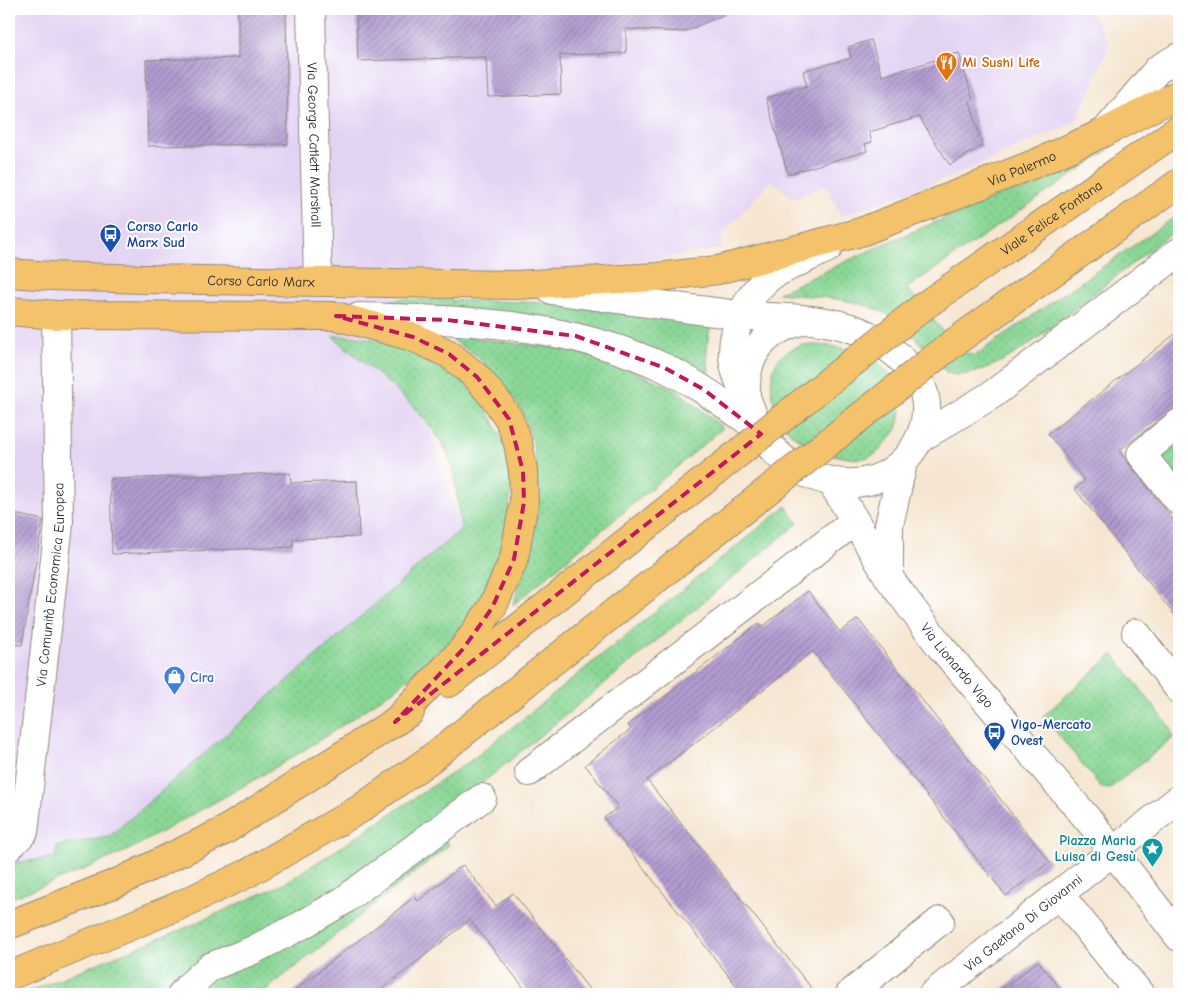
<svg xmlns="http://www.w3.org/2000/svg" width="1188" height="1003" font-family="'Comic Neue',sans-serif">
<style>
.built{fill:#e3d3f3}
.grass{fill:url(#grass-dots);stroke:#5a8060}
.building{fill:url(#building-hatch)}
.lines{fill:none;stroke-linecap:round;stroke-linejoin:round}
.minor-casing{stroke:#90887e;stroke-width:30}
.major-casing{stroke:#90887e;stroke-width:30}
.minor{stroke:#fff;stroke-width:28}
.major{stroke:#f4c26a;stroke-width:28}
.major-bridge-casing{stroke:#90887e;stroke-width:30;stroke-linecap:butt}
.major-bridge{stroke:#f4c26a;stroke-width:28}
.marked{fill:none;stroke:#c2185b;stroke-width:4;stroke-dasharray:10 6;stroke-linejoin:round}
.labels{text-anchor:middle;stroke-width:4;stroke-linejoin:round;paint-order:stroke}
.food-label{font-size:14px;font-weight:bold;fill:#c56008;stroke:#fff;text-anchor:start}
.street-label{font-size:14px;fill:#2b2b2b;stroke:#fff}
.transit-label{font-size:14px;font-weight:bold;fill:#164399;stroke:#fff;text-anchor:start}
.shop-label{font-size:14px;font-weight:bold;fill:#366cbe;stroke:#fff;text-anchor:start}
.culture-label{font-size:14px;font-weight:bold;fill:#0d838f;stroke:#fff;text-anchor:end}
</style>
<defs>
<pattern id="grass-dots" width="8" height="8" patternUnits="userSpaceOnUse" patternTransform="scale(1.25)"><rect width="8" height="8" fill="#88d694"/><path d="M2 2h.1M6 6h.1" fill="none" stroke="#76b880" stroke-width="1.8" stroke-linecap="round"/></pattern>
<pattern id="building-hatch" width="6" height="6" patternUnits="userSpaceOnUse" patternTransform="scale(1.25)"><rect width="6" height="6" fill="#b39cd2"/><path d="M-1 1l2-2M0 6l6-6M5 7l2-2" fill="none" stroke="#927fab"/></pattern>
</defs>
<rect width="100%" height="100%" fill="#fff"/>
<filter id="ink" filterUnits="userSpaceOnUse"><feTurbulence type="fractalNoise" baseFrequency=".02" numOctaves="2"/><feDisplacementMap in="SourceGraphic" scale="10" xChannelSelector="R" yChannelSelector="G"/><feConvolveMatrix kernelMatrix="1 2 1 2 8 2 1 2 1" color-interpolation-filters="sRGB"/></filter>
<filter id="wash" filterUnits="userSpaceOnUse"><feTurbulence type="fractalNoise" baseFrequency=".0096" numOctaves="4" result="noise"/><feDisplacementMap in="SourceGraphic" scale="20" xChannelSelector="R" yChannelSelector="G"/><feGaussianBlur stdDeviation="1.12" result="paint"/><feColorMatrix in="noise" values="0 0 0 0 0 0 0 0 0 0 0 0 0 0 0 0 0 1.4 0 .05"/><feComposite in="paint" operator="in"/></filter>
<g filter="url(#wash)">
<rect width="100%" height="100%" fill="#f6e6d1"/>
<path class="built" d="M9,9H1089L1109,44L1087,98L1076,120L1062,128L958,174L841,216L826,185L793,199L772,180L724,232L720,249L389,299L461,529L109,837L57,846V857L9,864Z"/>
<path class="grass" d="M1109,150L907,288L940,328L962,351L974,356L1179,214V227C1145,253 1112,280 1078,306C1056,323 1035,342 1011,356C996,365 964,380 948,373C940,369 919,340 909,332C903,326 895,320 888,315C858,297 812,297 778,293L888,242Z
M400,299L530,302L712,321C706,342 704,361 713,382L394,306L391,303V300Z
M450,335L570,350L615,363L677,390L723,428L513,605L531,541L538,503L537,475L533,442L523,412L507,389L476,355L452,340Z
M332,336C372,335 427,348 457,374C471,387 483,403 492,419C500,434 507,451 510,468C513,492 508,516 504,539C502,546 502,555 499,562C493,582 476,612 463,628C432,664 391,692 353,718C299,755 243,787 186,818C162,831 139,846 115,856C80,872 44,885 9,899V864L56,857L57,846L109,837L461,529C457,501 457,468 442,443C419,404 367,366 332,336Z
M802,345C828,344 857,348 878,363C898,377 908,410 895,432C893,435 890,437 888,440C883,446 879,453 871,456C860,461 849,458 838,456C819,452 798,442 785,427C773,411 767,384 775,365C780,354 791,349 802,345Z
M1179,436V485L1159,459V451Z
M786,506L798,523L632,661L433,823L449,845L261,994H22L185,928L283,884L335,851L473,759Z
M1113,654L1170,727L1173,738L1109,789L1101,787L1043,716Z"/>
<g id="blocks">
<path class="building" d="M238,9H286L288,144L148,146L146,60L238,58Z
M356,9H737L684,32L626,29V53L560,55L561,94L488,97L486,57L358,61Z
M871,40L882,76L959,53L973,100L970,101L982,146L950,165L919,117L869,132L872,142L865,144L867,151L788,174L766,98L807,86L803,71L851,58L848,47Z
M1179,331V404L1119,451L1179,527V621L1075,489L1085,481L1048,434Z
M290,473L291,483L357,481L359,537L293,539V547L112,554L110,479Z
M9,513L43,520L22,645L9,644Z
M808,591L840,632L858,619L1050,862L1006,896L813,651L647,780L816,994H743L604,818L618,807L585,765L631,729L628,725L759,623L762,627Z
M463,865L496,906L513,893L593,994H529L470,920L376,994H290L414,897L418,901Z
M1038,961L1065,994H996Z"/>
</g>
</g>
<g filter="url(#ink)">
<use href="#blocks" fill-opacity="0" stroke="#90887e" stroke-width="1"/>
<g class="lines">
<defs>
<g id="minor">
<path id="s1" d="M311,9L318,282"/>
<path d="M1105,132L1158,69L1179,57"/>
<path d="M552,290C615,298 677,308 740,315C780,319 821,316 859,331C872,336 885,345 896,354C904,361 913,371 919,381C941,421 909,472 868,481C848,486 827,482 808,474C779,462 761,439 751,410C745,392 734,375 733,356C732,326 748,293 772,275C777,272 783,270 788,267C801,261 815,254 828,248"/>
<path d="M359,317C464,320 568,322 665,368C698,384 728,407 758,428"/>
<path d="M746,393C744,354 765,331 801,321"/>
<path d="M1179,423L1141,454L1179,501"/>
<path d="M919,439L993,394L1179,252"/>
<path id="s2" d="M831,481L889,578L940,646L1091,823L1179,937"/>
<path d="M889,577V525L903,463"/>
<path d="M1136,633L1179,689"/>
<path d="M529,772L855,521"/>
<path id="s3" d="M9,847L24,832L59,524L56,315"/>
<path d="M1059,894L1140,994"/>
<path d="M182,994L189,986L210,967L251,951L302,925L343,901L482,798"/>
<path d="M850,994L940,921"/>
<path id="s4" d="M933,994L1179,799"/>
</g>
<g id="major">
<path id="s5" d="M9,273L51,276L144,279L515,285L657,277L718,270L861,232L1039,162L1105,132L1179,94"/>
<path id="s6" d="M924,306L1179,129"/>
<path d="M9,311L56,315L336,316L413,337L449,354L477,377L496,400L509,419L518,443L523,471L524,502L514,559L492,608L463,649L395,722"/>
<path d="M952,344L1179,183"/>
<path d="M449,683L741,451"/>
<path d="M9,925L121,881L224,831L410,712"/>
<path d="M9,976L176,907L248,873L360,809L429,760L772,487"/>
</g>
</defs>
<use href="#minor" class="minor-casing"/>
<use href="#major" class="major-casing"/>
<use href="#minor" class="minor"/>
<use href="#major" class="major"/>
<defs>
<path id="major-bridge" d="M741,451L924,306
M772,487L952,344"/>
</defs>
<use href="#major-bridge" class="major-bridge-casing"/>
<use href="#major-bridge" class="major-bridge"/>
</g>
</g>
<path class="marked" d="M336,316L447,320L576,336L665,368L703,389L761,434L395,722L463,649L492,608L514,559L524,502L523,471L509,419L477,377L449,354L413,337Z"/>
<defs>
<symbol id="restaurant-pin" viewBox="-11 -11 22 30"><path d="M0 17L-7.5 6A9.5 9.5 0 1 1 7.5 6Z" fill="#e8710a" stroke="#fff"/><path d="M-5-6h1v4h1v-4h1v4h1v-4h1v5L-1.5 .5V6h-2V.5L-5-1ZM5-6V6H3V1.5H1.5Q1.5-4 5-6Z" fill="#fff"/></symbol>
<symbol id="bus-pin" viewBox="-11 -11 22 30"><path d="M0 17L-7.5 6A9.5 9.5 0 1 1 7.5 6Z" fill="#1a4fb4" stroke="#fff"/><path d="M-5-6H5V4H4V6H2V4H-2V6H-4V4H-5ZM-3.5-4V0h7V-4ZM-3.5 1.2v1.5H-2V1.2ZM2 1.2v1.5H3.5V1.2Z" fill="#fff"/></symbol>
<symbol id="shop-pin" viewBox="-11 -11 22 30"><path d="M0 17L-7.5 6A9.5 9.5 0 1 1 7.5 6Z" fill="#3f7fe0" stroke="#fff"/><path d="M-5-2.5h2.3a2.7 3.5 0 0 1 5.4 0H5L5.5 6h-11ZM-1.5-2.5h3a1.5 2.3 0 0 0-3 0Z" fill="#fff"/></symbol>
<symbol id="sight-pin" viewBox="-11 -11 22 30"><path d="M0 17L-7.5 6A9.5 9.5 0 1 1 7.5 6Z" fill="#0f9aa8" stroke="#fff"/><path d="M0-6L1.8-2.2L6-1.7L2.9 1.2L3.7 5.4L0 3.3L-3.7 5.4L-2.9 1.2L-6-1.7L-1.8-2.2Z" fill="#fff"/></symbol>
</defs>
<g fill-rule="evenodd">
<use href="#restaurant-pin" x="934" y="50" width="25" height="34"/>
<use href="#bus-pin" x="98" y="222" width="25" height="34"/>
<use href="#shop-pin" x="162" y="664" width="25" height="34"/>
<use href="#bus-pin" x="982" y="720" width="25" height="34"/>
<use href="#sight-pin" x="1140" y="836" width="25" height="34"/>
</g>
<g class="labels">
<g class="food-label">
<text x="962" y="67">Mi Sushi Life</text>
</g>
<g class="street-label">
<text dy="5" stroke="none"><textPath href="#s1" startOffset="136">Via George Catlett Marshall</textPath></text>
<text dy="5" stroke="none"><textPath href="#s5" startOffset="1031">Via Palermo</textPath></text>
<text dy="5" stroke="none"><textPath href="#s6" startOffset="155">Viale Felice Fontana</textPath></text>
<text dy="5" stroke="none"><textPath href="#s5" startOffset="252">Corso Carlo Marx</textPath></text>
<text dy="5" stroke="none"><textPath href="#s3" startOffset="270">Via Comunità Economica Europea</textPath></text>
<text dy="5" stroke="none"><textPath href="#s2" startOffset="224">Via Lionardo Vigo</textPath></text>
<text dy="5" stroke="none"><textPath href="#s4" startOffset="115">Via Gaetano Di Giovanni</textPath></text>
</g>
<g class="transit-label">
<text x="127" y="231">Corso Carlo<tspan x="127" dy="16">Marx Sud</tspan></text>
<text x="1011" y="729">Vigo-Mercato<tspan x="1011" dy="16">Ovest</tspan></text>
</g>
<g class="shop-label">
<text x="190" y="682">Cira</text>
</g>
<g class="culture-label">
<text x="1136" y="845">Piazza Maria<tspan x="1136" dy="16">Luisa di Gesù</tspan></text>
</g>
</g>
<rect width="1188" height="1003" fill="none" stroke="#fff" stroke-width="30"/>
</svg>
